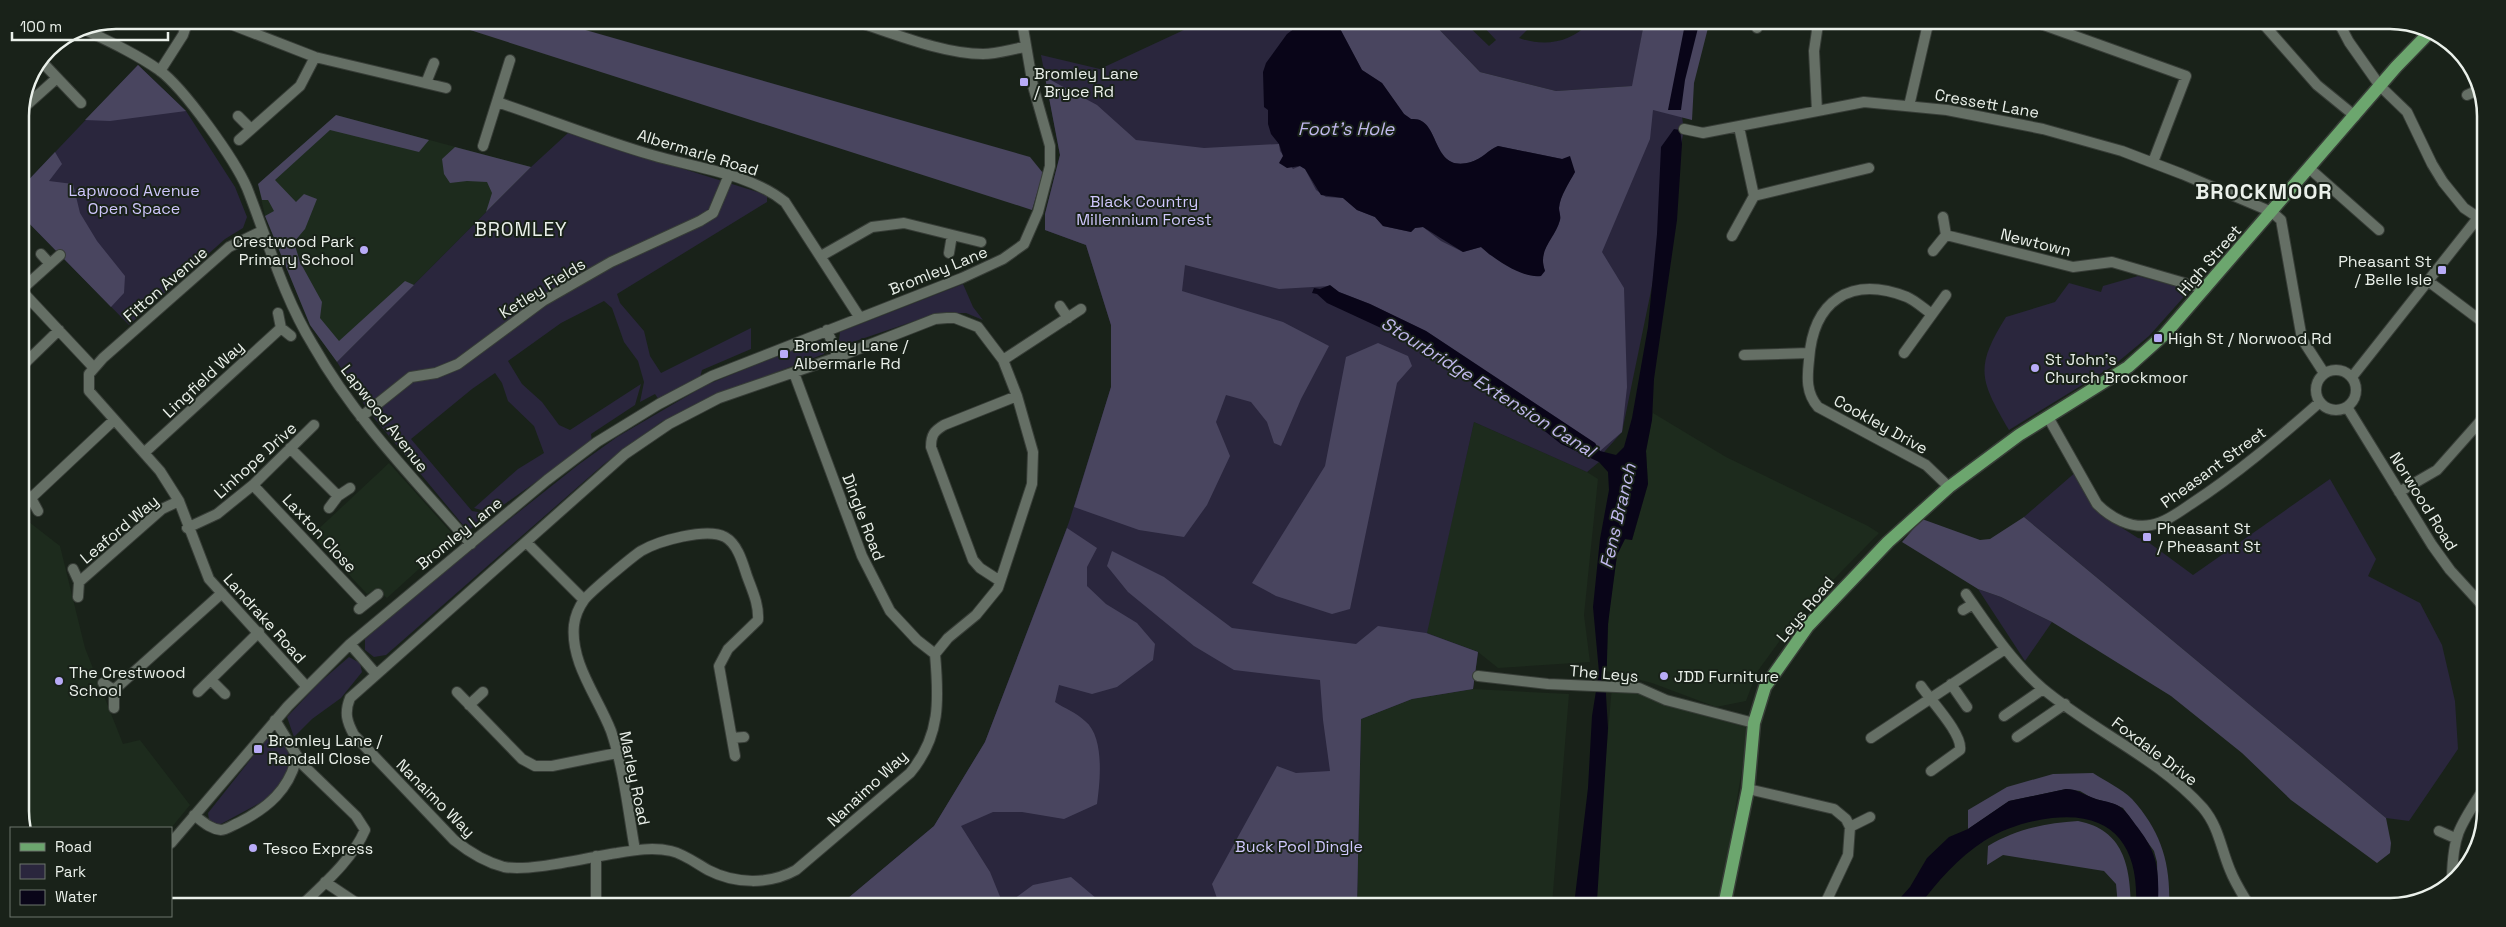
<svg xmlns="http://www.w3.org/2000/svg" width="2506" height="927" font-family="'Space Grotesk',sans-serif">
<style>
.built{fill:#1d2b1d}
.green{fill:#2a263d}
.forest{fill:#49455f}
.water{fill:#090518}
.lines{fill:none;stroke-linecap:round;stroke-linejoin:round}
.minor-casing{stroke:#373d37;stroke-width:12}
.major-casing{stroke:#373d37;stroke-width:15}
.minor{stroke:#656f65;stroke-width:10}
.major{stroke:#6ca66e;stroke-width:12}
.poi-dot{fill:#b8abf7;stroke:#192219;stroke-width:2}
.labels{text-anchor:middle;stroke-width:4;stroke-linejoin:round;paint-order:stroke}
.poi-label{font-size:16px;fill:#eaf0ea;stroke:#192219;text-anchor:start}
.street-label{font-size:16px;fill:#eaf0ea;stroke:#192219}
.park-label{font-size:16px;fill:#cfc7fc;stroke:#192219}
.water-label{font-size:18px;font-style:italic;fill:#c0b8ec;stroke:#192219}
.quarter-label{font-size:19px;letter-spacing:1px;fill:#eaf0ea;stroke:#192219}
.district-label{font-size:21px;font-weight:bold;letter-spacing:1px;fill:#eaf0ea;stroke:#192219}
.rim{fill:none;stroke:#eaf0ea;stroke-width:2.5}
</style>
<rect width="100%" height="100%" fill="#192219"/>
<path class="built" d="M336,115L531,167L337,362L310,325L265,216L258,184Z
M1653,413L1726,457L1868,526L1879,533L1797,617L1757,672L1746,701L1716,707L1652,683L1606,671L1609,612L1617,555L1625,539L1632,540L1648,484L1646,451Z
M1474,422L1587,472L1598,479L1584,615L1590,662L1498,668L1478,652L1426,633Z
M389,463L450,531L452,539L387,598L376,589L367,594L312,535Z
M20,515L60,546L85,648L123,744L140,740L190,805L171,828H24L20,818Z
M1612,686L1642,690L1694,713L1749,728L1719,905H1593Z
M1473,689L1569,694L1552,905H1357L1361,719L1412,699Z"/>
<path class="green" d="M1201,22L1412,23L1498,107L1681,110L1684,130L1622,432L1597,460L1599,462L1587,472L1474,422L1427,633L1478,652L1473,689L1412,699L1361,719L1357,905L841,904L934,826L985,742L1069,522L1111,387V325L1086,245L1045,230V214L1060,155L1041,55L1100,69Z
M1433,23H1465L1489,46L1496,40L1480,23H1534L1519,38C1544,47 1570,43 1589,23H1644L1633,86L1556,91L1480,72Z
M138,65L186,111L235,187L247,217L243,228L225,239L129,325L20,214V189Z
M568,133L767,195V202L617,294L620,303L644,331L650,356L661,373L751,328V349L702,370L700,377L659,400L655,394L640,402L644,382L638,361L624,342L612,308L604,301L561,323L508,361L522,384L542,402L559,425L570,430L641,384L635,405L591,434L592,442L492,513L474,508L518,469L544,453L534,426L508,401L502,383L495,373L472,389L411,439L472,511L490,514L468,531L369,412L337,362L531,167Z
M2138,276L2190,290L2149,336L2113,366L2009,430C1980,380 1974,368 2006,317L2055,302L2069,283L2101,292L2103,286Z
M963,284L973,307L983,320L966,313H938L844,345L839,340L840,332Z
M820,341L826,347L824,354L718,394L661,422L604,464L386,655L374,657L365,650V639L423,588L578,465L617,437L706,385L810,343Z
M2077,471L2108,519L2138,538L2144,539L2193,575L2330,479L2376,559L2368,576L2420,603L2442,645L2455,701L2458,749L2409,821L2386,818L2024,517Z
M1978,589L2001,597L2052,622L2025,661Z
M349,657L360,663L362,672L341,698L312,719L294,737L287,717L319,683Z
M278,734L291,758L283,782L269,798L219,825L209,820L208,813L270,735Z"/>
<path class="forest" d="M442,21H554L1030,157L1043,173L1032,210Z
M1337,23H1433L1480,72L1556,91L1632,86L1644,23L1709,24L1694,83L1692,120L1653,110L1650,139L1602,252L1624,288L1627,387L1622,432L1600,451L1595,443L1426,331L1370,304L1339,292L1330,286L1279,289L1185,265L1182,291L1283,322L1329,346L1301,399L1281,446L1274,443L1267,422L1251,402L1226,395L1216,422L1230,456L1207,505L1184,537L1139,530L1074,507L1111,387V325L1086,245L1045,230V214L1060,155L1045,77L1097,105L1136,140L1204,148L1279,144L1280,151L1293,169L1300,166L1305,169L1316,190L1326,197L1343,198L1357,210L1375,217L1383,226L1411,232L1415,228L1423,227L1441,241L1463,252L1481,247L1490,255L1545,271C1537,249 1555,239 1560,220C1561,216 1559,212 1559,208C1560,196 1569,183 1575,172L1562,159L1498,146C1488,150 1482,159 1471,162C1429,174 1442,116 1411,119L1404,114L1382,83L1362,70Z
M138,65L186,111L110,121L85,120Z
M336,115L429,140L419,152L330,130L275,180L296,202L304,194L317,199L305,229L294,242L300,262L322,302L320,318L339,341L405,281L414,285L337,362L310,325L265,216L274,211L268,200H262L258,184Z
M455,147L531,167L486,212L492,193L487,182L467,181L450,183L444,174L442,159Z
M55,152L62,164L49,181L73,184L80,213L97,241L125,276L124,293L111,307L20,214V189Z
M1378,343L1408,356L1412,366L1397,383L1350,609L1332,614L1276,596L1252,583L1325,466L1346,357Z
M2024,517L2386,818L2391,843L2390,853L2377,863L2291,800L2242,753L2171,696L2052,622L2001,597L1978,589L1902,542L1922,519L1980,540L1990,539Z
M1067,528L1097,548L1087,567V586L1106,604L1137,623L1155,644L1153,660L1117,687L1092,694L1059,685L1055,702C1064,708 1077,713 1085,721C1105,737 1100,782 1097,804L1064,819L1022,812H993L961,826L990,872L1003,904H841L934,826L985,742Z
M1112,551L1164,577L1232,628L1356,644L1378,626L1426,633L1478,652L1473,689L1412,699L1361,719L1357,905L1219,904L1212,884L1277,766L1296,773L1330,771L1323,720L1320,680L1234,670L1194,646L1128,592L1107,566Z
M2093,773C2105,781 2122,789 2132,799C2161,831 2171,864 2169,906H2158L2157,862L2154,851L2123,808L2114,804L2092,798L2080,791L2066,789L2009,801L1968,829V810L2007,787L2053,774Z
M2078,821C2124,830 2130,866 2131,906H2118L2116,884L2104,871L2003,855L1987,865L1988,846C2016,829 2046,823 2078,821Z
M1071,877L1103,904H1007L1033,885Z"/>
<path class="water" d="M1302,23H1337L1362,70L1382,83L1404,114L1411,119C1442,116 1429,174 1471,162C1482,159 1488,150 1498,146L1562,159L1570,156L1575,172C1569,183 1560,196 1559,208C1559,212 1561,216 1560,220C1555,239 1537,249 1545,271L1541,276C1523,279 1494,259 1481,247L1463,252L1423,227L1415,228L1411,232L1383,226L1375,217L1357,210L1343,198L1321,195L1305,169L1300,166L1287,168L1279,163L1283,156L1279,144L1271,134L1268,124V110L1264,107L1263,72L1266,63L1287,34Z
M1685,24H1699L1685,80L1681,110H1668Z
M1674,129L1680,130L1682,144L1677,220L1654,379L1652,420L1646,451L1648,484L1632,540L1625,539L1617,555L1608,624L1606,695L1608,728L1597,901L1596,905H1574L1588,788L1592,716L1599,672L1593,607L1600,539L1609,490L1608,472L1599,462L1561,444L1532,421L1425,351L1394,334L1327,303L1317,294L1312,293L1314,288L1320,289L1330,285L1339,292L1370,304L1426,331L1595,443L1600,451L1616,455L1624,447L1632,418L1648,327L1657,234L1661,147Z
M2066,789C2077,789 2082,794 2091,797C2099,801 2109,801 2117,805C2125,809 2130,817 2135,824C2159,854 2159,870 2158,906H2136C2139,848 2115,811 2052,818C2028,821 2005,828 1984,841C1959,857 1937,882 1919,906H1893L1910,887L1927,858L1949,837L1968,829L2009,801Z"/>
<g class="lines">
<defs>
<path id="minor" d="M220,20L315,57L446,88
M858,22C895,34 944,54 983,54C997,54 1012,49 1025,47
M2041,24L2186,76L2153,162
M2340,25L2349,42L2380,86L2407,112L2432,164L2443,182L2464,208L2485,222
M79,27C106,40 135,53 159,70C184,88 235,160 247,188C268,241 283,296 313,345C355,419 415,480 471,544
M2266,27L2317,85L2355,116
M1757,28V24
M43,63L81,103
M160,71L183,35L188,20
M426,83L434,63
M2467,95L2478,90
M497,102C548,119 600,140 652,155C696,168 749,173 785,202L860,318
M1909,106L1928,24
M20,111L57,78
M1817,111L1814,51L1818,24
M238,116L251,129
M1684,129L1703,133L1864,102L1947,110L2043,129L2122,151L2182,174L2272,212L2281,220L2302,339L2324,373
M239,140L300,86L315,57
M483,146L510,60
M2310,169L2379,230
M1754,196L1869,168
M262,231L229,247L103,358L89,374V391L160,471L179,501L209,579L306,686
M1946,235L2073,267L2112,262L2205,289
M1732,236L1754,196L1739,127
M1933,251L1946,235L1943,217
M949,253L952,235
M41,254L50,264
M821,256L872,227L904,223L981,242
M2428,281L2484,323
M20,289L94,368
M21,290L60,255
M1060,306L1068,318
M278,313L281,328L291,336
M1932,314C1924,309 1916,301 1907,297C1850,275 1813,301 1809,360C1807,378 1806,393 1818,407L1926,465L1949,487
M947,318H955L978,327L1003,360L1017,396L1033,452L1032,484L998,588L976,615L948,638L935,654C939,699 941,736 910,773L796,870C769,885 735,884 708,870C696,863 684,854 671,851C653,847 635,850 617,853C588,857 531,872 504,867C485,862 469,852 454,840L354,735C347,722 344,713 350,698L625,454L669,424L719,398L838,357L935,319Z
M827,330L838,357
M1904,353L1946,295
M1744,355L1809,353
M1003,360L1081,309
M20,368L59,330
M2316 390a20 20 0 1 1 40 0a20 20 0 1 1-40 0Z
M794,373L862,556L890,611L917,640L935,654
M2352,377L2477,219
M2347,407L2432,545L2450,570L2482,605
M361,417L411,377L436,373L458,364L543,301L611,262L700,221L713,213L729,175
M2048,417L2097,504C2111,518 2131,529 2151,525C2166,522 2179,512 2191,504C2237,474 2279,438 2320,402
M290,448L338,496
M145,452L281,328
M253,485L364,603
M21,491L31,498L38,511
M2399,492L2437,470L2484,417
M31,498L114,420
M329,508L338,496L350,488
M187,528L217,514L253,485L314,425
M526,542L584,600
M73,569L79,582L78,597
M1000,581L980,568L973,560L931,447C931,435 934,431 944,425L1017,396
M79,582L162,509L179,501
M1966,594C1989,627 2012,662 2042,688C2093,731 2158,758 2203,808C2219,827 2221,849 2230,870C2235,883 2243,895 2250,907
M359,609L378,594
M1963,610L1973,604
M350,644L376,674
M1478,676L1548,684L1639,688L1666,700L1754,723
M211,680L225,694
M103,683L114,690V708
M1951,684L1967,707
M1921,686C1931,701 1963,734 1960,750L1931,771
M114,690L222,593
M198,692L259,632
M457,692L522,759L535,766H552L617,753
M469,705L483,692
M2004,716L2043,689
M275,720L302,764L356,816L365,830C353,858 327,881 305,902
M2017,737L2065,704
M732,738L744,737
M1871,738L2005,649
M1748,789L1834,809L1846,819L1850,827L1848,855L1824,906
M194,815C202,821 210,829 221,830C226,830 233,825 238,823C268,808 290,789 297,756
M1850,827L1870,817
M2439,831L2455,838
M171,843L288,706L350,644L547,480L597,442L659,404L712,376L962,278L1003,259L1024,244L1038,212L1050,166V146L1033,86L1022,22
M635,850C628,811 624,769 611,731C598,697 570,663 574,625C575,617 579,607 584,600C590,592 632,557 641,551C658,541 707,527 725,537C738,544 743,564 747,576C752,590 759,604 758,620L728,649L719,666L735,756
M596,856V903
M2452,877C2453,836 2459,827 2481,793
M325,882L355,902
M2018,906H2036"/>
<path id="major" d="M1724,906L1748,789L1754,723L1765,687L1808,626L1888,542L1949,487L2019,435L2128,367L2165,334L2396,67L2430,32"/>
</defs>
<use href="#minor" class="minor-casing"/>
<use href="#major" class="major-casing"/>
<use href="#minor" class="minor"/>
<use href="#major" class="major"/>
</g>
<g class="poi-dot">
<rect x="1019" y="77" width="10" height="10" rx="2.5"/>
<circle cx="364" cy="250" r="5"/>
<rect x="2437" y="265" width="10" height="10" rx="2.5"/>
<rect x="2153" y="333" width="10" height="10" rx="2.5"/>
<rect x="779" y="349" width="10" height="10" rx="2.5"/>
<circle cx="2035" cy="368" r="5"/>
<rect x="2142" y="532" width="10" height="10" rx="2.5"/>
<circle cx="1664" cy="676" r="5"/>
<circle cx="59" cy="681" r="5"/>
<rect x="253" y="744" width="10" height="10" rx="2.5"/>
<circle cx="253" cy="848" r="5"/>
</g>
<g class="labels">
<g class="poi-label">
<text x="1034" y="79">Bromley Lane<tspan x="1034" dy="18">/ Bryce Rd</tspan></text>
<text x="354" y="247" text-anchor="end">Crestwood Park<tspan x="354" dy="18">Primary School</tspan></text>
<text x="2432" y="267" text-anchor="end">Pheasant St<tspan x="2432" dy="18">/ Belle Isle</tspan></text>
<text x="2168" y="344">High St / Norwood Rd</text>
<text x="794" y="351">Bromley Lane /<tspan x="794" dy="18">Albermarle Rd</tspan></text>
<text x="2045" y="365">St John's<tspan x="2045" dy="18">Church Brockmoor</tspan></text>
<text x="2157" y="534">Pheasant St<tspan x="2157" dy="18">/ Pheasant St</tspan></text>
<text x="69" y="678">The Crestwood<tspan x="69" dy="18">School</tspan></text>
<text x="1674" y="682">JDD Furniture</text>
<text x="268" y="746">Bromley Lane /<tspan x="268" dy="18">Randall Close</tspan></text>
<text x="263" y="854">Tesco Express</text>
</g>
<g class="street-label">
<text transform="translate(1987 103) rotate(10)" y="6">Cressett Lane</text>
<text transform="translate(698 152) rotate(17)" y="6">Albermarle Road</text>
<text transform="translate(2036 242) rotate(14)" y="6">Newtown</text>
<text transform="translate(2209 260) rotate(-49)" y="6">High Street</text>
<text transform="translate(938 270) rotate(-22)" y="6">Bromley Lane</text>
<text transform="translate(165 284) rotate(-41)" y="6">Fitton Avenue</text>
<text transform="translate(542 288) rotate(-32)" y="6">Ketley Fields</text>
<text transform="translate(203 379) rotate(-43)" y="6">Lingfield Way</text>
<text transform="translate(385 418) rotate(52)" y="6">Lapwood Avenue</text>
<text transform="translate(1881 424) rotate(29)" y="6">Cookley Drive</text>
<text transform="translate(255 460) rotate(-42)" y="6">Linhope Drive</text>
<text transform="translate(2213 467) rotate(-36)" y="6">Pheasant Street</text>
<text transform="translate(2424 501) rotate(58)" y="6">Norwood Road</text>
<text transform="translate(864 517) rotate(69)" y="6">Dingle Road</text>
<text transform="translate(119 529) rotate(-40)" y="6">Leaford Way</text>
<text transform="translate(320 533) rotate(47)" y="6">Laxton Close</text>
<text transform="translate(459 533) rotate(-39)" y="6">Bromley Lane</text>
<text transform="translate(1805 609) rotate(-50)" y="6">Leys Road</text>
<text transform="translate(265 618) rotate(48)" y="6">Landrake Road</text>
<text transform="translate(1604 673) rotate(5)" y="6">The Leys</text>
<text transform="translate(2155 751) rotate(37)" y="6">Foxdale Drive</text>
<text transform="translate(635 778) rotate(78)" y="6">Marley Road</text>
<text transform="translate(867 788) rotate(-43)" y="6">Nanaimo Way</text>
<text transform="translate(436 798) rotate(45)" y="6">Nanaimo Way</text>
</g>
<g class="park-label">
<text x="134" y="196">Lapwood Avenue<tspan x="134" dy="18">Open Space</tspan></text>
<text x="1144" y="207">Black Country<tspan x="1144" dy="18">Millennium Forest</tspan></text>
<text x="1299" y="852">Buck Pool Dingle</text>
</g>
<g class="water-label">
<text x="1346" y="135">Foot's Hole</text>
<text transform="translate(1488 387) rotate(32)" y="6">Stourbridge Extension Canal</text>
<text transform="translate(1618 516) rotate(-77)" y="6">Fens Branch</text>
</g>
<g class="quarter-label">
<text x="521" y="236">BROMLEY</text>
</g>
<g class="district-label">
<text x="2264" y="199">BROCKMOOR</text>
</g>
</g>
<path d="M0 0H2506V927H0ZM116 29H2390A87 87 0 0 1 2477 116V811A87 87 0 0 1 2390 898H116A87 87 0 0 1 29 811V116A87 87 0 0 1 116 29Z" fill="#192219" fill-rule="evenodd"/>
<path class="rim" d="M116 29H2390A87 87 0 0 1 2477 116V811A87 87 0 0 1 2390 898H116A87 87 0 0 1 29 811V116A87 87 0 0 1 116 29Z"/>
<rect x="10" y="827" width="162" height="90" fill="#192219" stroke="#6d746d"/>
<rect x="20" y="843" width="25" height="8" fill="#6ca66e" stroke="#6d746d"/>
<text x="55" y="852" font-size="15" fill="#eaf0ea">Road</text>
<rect x="20" y="864" width="25" height="15" fill="#2a263d" stroke="#6d746d"/>
<text x="55" y="877" font-size="15" fill="#eaf0ea">Park</text>
<rect x="20" y="890" width="25" height="15" fill="#090518" stroke="#6d746d"/>
<text x="55" y="902" font-size="15" fill="#eaf0ea">Water</text>
<path d="M12 32v8h156v-8" fill="none" stroke="#eaf0ea" stroke-width="2.5"/>
<text x="20" y="32" font-size="15" fill="#eaf0ea" stroke="#192219" stroke-width="4" paint-order="stroke">100 m</text>
</svg>
